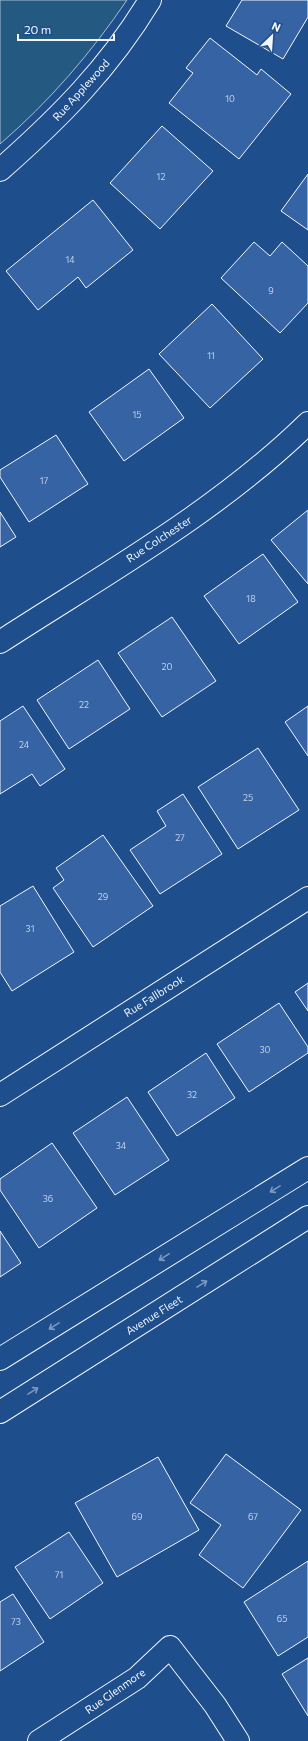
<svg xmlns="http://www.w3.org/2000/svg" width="308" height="1741" font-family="Commissioner,sans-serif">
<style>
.green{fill:#245a82;stroke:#a8bbd7}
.building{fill:#3563a3;stroke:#f2f6ff}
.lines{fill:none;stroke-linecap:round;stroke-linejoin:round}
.street-casing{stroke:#f2f6ff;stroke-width:24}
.secondary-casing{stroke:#f2f6ff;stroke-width:24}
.street{stroke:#1f4e8c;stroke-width:22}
.secondary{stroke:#1f4e8c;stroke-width:22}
.oneway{stroke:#7e9ac0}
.labels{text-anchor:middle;stroke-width:3;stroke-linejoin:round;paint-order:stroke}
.number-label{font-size:9px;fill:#c3d1e8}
.street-label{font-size:11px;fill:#f2f6ff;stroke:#1f4e8c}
</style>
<rect width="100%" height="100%" fill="#1f4e8c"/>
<path class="green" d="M0,0H127C91,53 49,102 0,144Z"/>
<path class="building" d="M242,0H308V17L283,59L226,26Z
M210,38L257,75L261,69L291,94L239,159L169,103L193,73L186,68Z
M162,126L213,171L160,229L110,183Z
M308,174V230L281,211Z
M93,200L133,250L86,288L78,277L38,310L6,271Z
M254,242L270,256L282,242L308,266V303L280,333L221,278Z
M212,304L263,359L210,408L159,354Z
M149,369L184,418L124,461L89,412Z
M56,435L88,484L29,522L0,477V470Z
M308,510V584L271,540Z
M0,512L16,537L0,547Z
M263,554L298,602L239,644L204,596Z
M172,617L216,681L162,717L118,653Z
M98,660L130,709L69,749L37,700Z
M23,706L65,769L40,786L32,774L0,794V721Z
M308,706V756L285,722Z
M258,748L299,810L238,849L198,787Z
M183,794L222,854L160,894L130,850L166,826L157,811Z
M103,835L153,906L93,947L53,888L64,880L56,868Z
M33,886L74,952L12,991L0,972V906Z
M308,983V1011L295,992Z
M279,1003L308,1047V1053L249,1092L217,1044Z
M206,1053L235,1098L177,1136L148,1092Z
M127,1097L169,1160L115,1195L73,1133Z
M52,1143L97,1208L39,1248L0,1190V1179Z
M0,1231L21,1263L0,1277Z
M226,1454L301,1510L243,1588L199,1555L221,1525L190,1503Z
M158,1457L199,1530L117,1577L75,1503Z
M69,1532L103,1583L50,1619L15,1567Z
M308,1561V1637L278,1656L244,1602Z
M13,1594L44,1642L0,1671V1602Z
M308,1658V1716L282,1674Z"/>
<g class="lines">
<defs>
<path id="street" d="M0,170C59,118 109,68 150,0
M0,642C105,574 218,511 308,423
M0,1095L308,898
M39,1741L137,1678L170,1647L215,1705L238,1741"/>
<path id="secondary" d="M0,1359L308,1168
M0,1412L308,1217"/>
</defs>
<use href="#street" class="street-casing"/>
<use href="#secondary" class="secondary-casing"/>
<use href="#street" class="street"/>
<use href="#secondary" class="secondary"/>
</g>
<defs><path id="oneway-shaft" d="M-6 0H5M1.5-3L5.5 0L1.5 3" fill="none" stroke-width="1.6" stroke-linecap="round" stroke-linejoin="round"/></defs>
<g class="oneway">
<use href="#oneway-shaft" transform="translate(275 1189) rotate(148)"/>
<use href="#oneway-shaft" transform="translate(164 1257) rotate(148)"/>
<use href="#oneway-shaft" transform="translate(202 1284) rotate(-32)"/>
<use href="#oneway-shaft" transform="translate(54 1326) rotate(148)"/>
<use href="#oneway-shaft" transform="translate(33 1391) rotate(-32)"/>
</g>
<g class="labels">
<g class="number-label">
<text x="230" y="102">10</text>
<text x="161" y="180">12</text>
<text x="70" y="263">14</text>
<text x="271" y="294">9</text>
<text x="211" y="359">11</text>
<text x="137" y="418">15</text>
<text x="44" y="484">17</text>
<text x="251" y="602">18</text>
<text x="167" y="670">20</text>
<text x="84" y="708">22</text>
<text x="24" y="748">24</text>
<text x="248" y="801">25</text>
<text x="180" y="841">27</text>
<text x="103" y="900">29</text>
<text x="30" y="932">31</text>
<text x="265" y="1053">30</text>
<text x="192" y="1098">32</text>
<text x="121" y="1149">34</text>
<text x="48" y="1202">36</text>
<text x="137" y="1520">69</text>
<text x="253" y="1520">67</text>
<text x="59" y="1578">71</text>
<text x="282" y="1622">65</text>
<text x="16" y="1625">73</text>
</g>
<g class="street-label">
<text transform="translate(81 90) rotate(-48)" y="4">Rue Applewood</text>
<text transform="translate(159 539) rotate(-33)" y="4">Rue Colchester</text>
<text transform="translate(154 996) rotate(-32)" y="4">Rue Fallbrook</text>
<text transform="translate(154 1315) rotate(-32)" y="4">Avenue Fleet</text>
<text transform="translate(115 1691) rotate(-35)" y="4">Rue Glenmore</text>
</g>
</g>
<g transform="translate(272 36) rotate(25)" stroke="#1f4e8c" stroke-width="3" paint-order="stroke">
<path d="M0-3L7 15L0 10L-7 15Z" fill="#f2f6ff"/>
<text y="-6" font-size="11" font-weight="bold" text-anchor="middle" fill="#f2f6ff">N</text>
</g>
<path d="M18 34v6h96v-6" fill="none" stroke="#f2f6ff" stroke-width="2"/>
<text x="24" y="34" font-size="12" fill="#f2f6ff" stroke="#1f4e8c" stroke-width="3" paint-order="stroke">20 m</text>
</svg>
